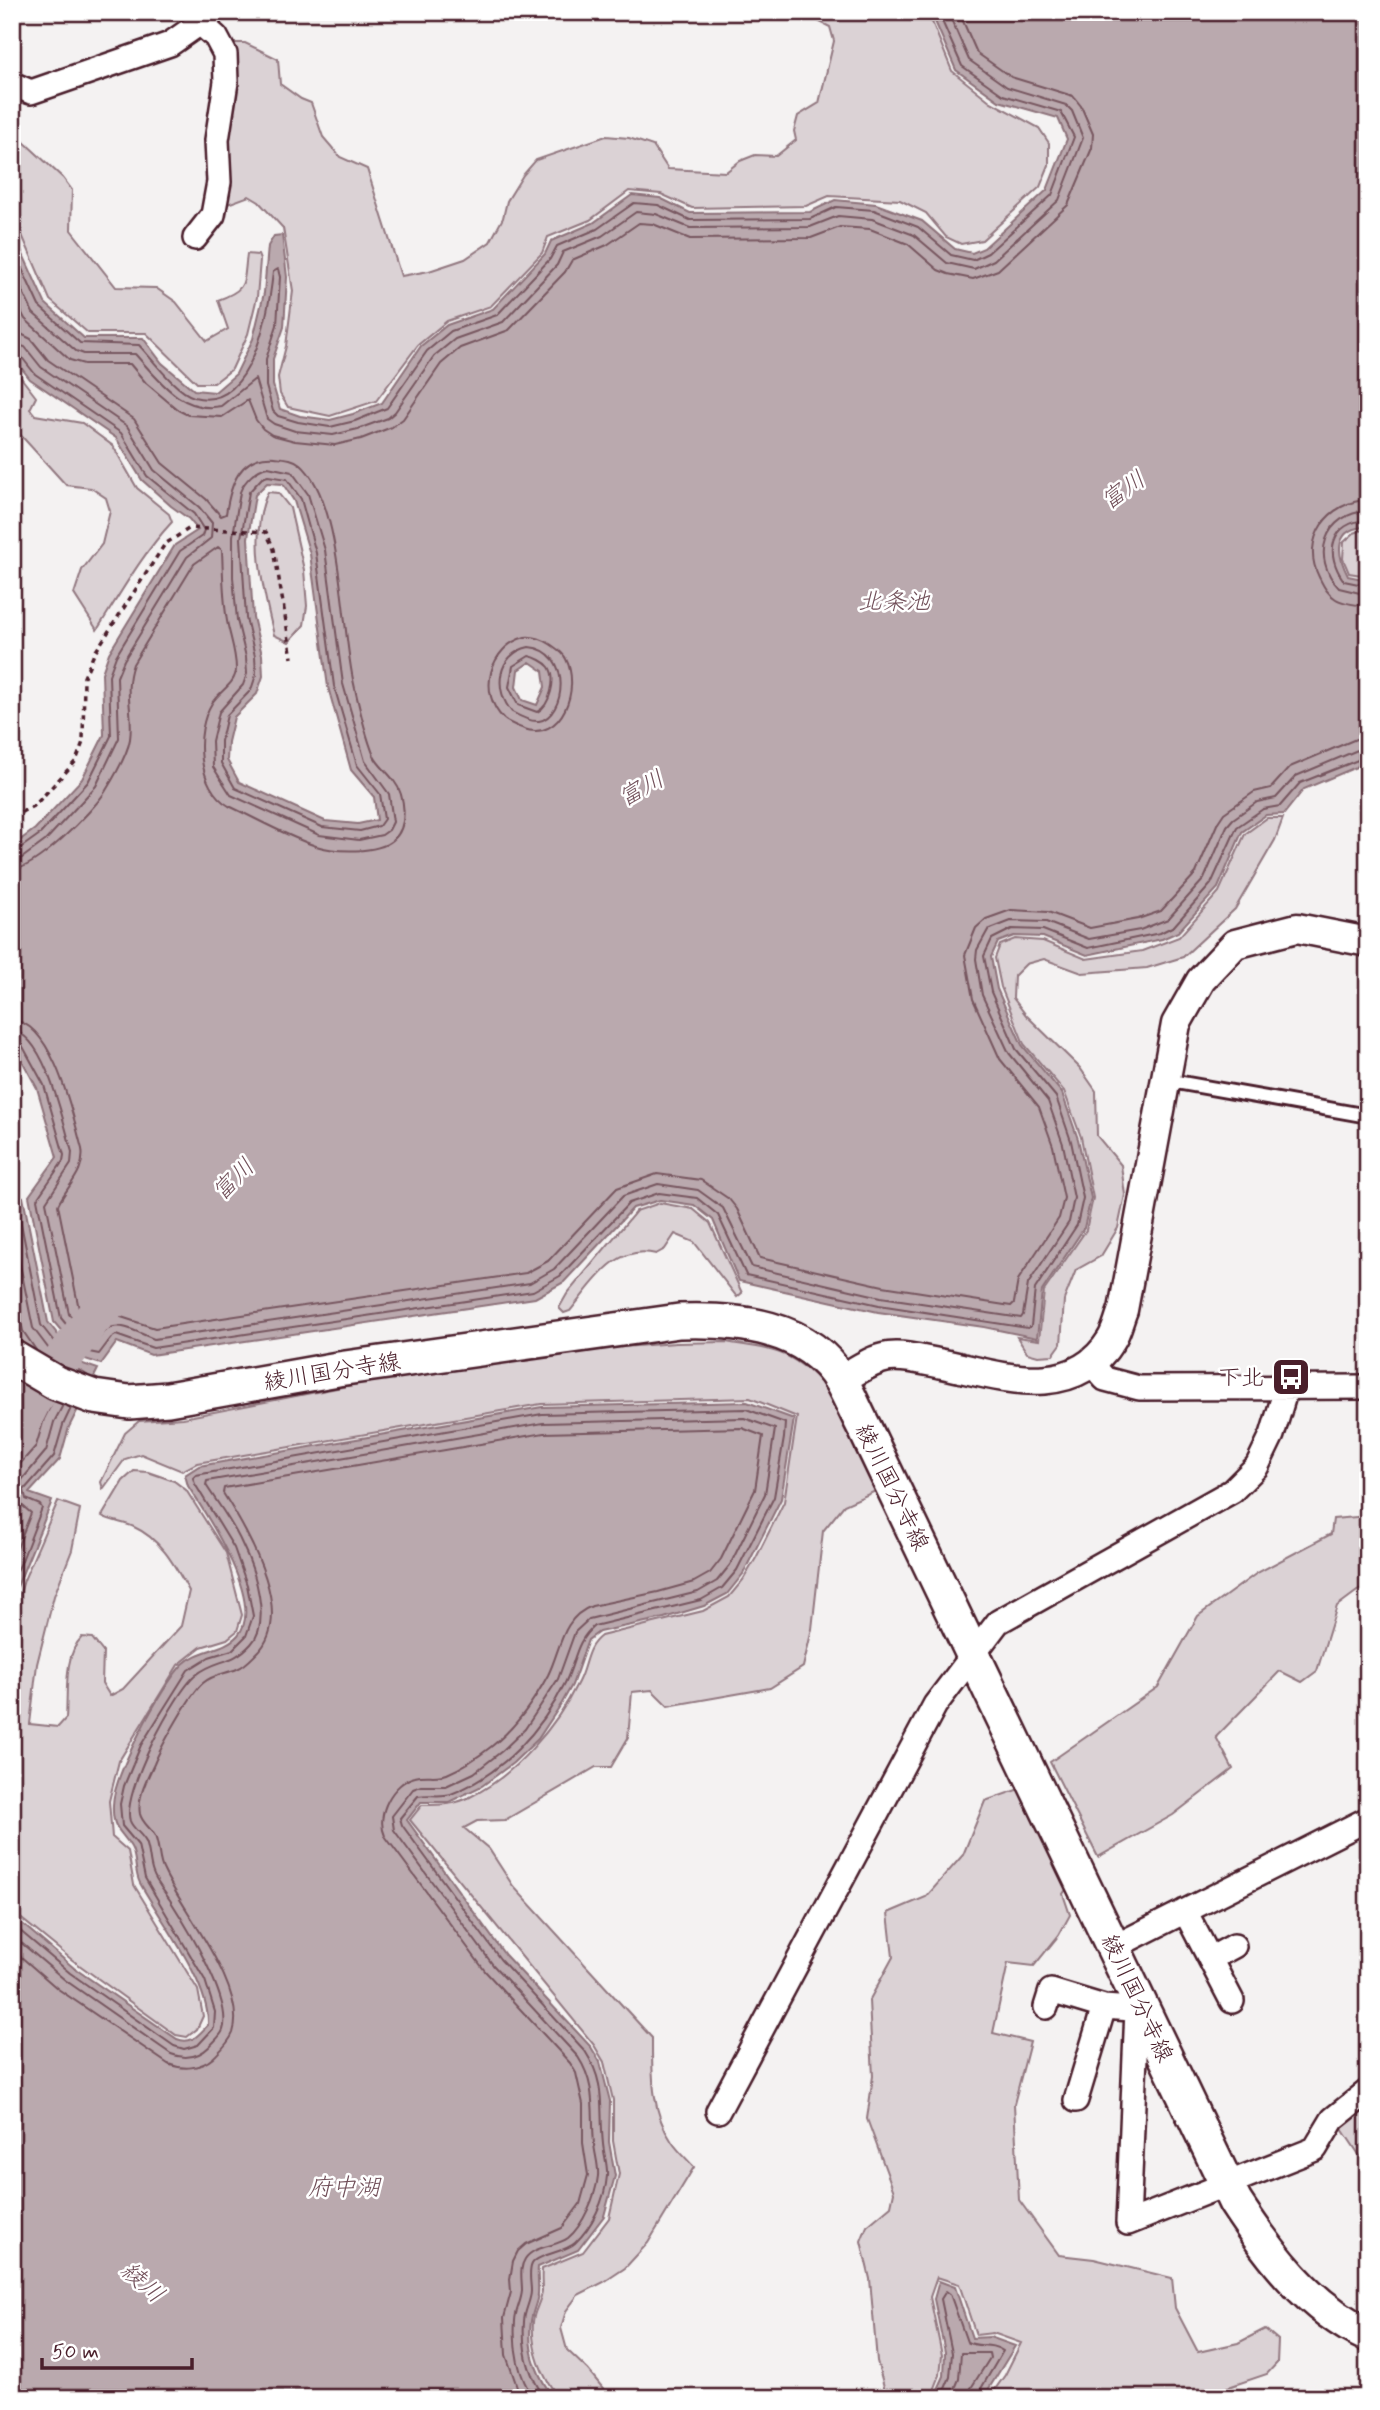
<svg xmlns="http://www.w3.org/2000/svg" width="1380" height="2410" font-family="Mynerve,'Klee One',sans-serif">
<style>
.green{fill:#dbd2d5;stroke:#927880;stroke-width:2}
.water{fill:#baa9ae;stroke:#8d727a;stroke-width:2;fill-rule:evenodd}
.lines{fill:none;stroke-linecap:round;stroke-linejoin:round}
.shore{stroke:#77565f;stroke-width:2}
.river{stroke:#baa9ae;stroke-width:37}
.service-casing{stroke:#4a1f2b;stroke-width:18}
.minor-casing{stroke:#4a1f2b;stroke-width:28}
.tertiary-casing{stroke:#4a1f2b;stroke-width:33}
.secondary-casing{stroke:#4a1f2b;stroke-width:38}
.path{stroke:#4a1f2b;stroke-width:3.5;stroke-dasharray:5 5;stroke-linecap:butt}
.service{stroke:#fff;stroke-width:12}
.minor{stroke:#fff;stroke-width:23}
.tertiary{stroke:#fff;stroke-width:28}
.secondary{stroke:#fff;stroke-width:33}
.labels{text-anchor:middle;stroke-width:5;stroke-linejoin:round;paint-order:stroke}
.street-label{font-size:23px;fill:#4a1f2b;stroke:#fff}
.poi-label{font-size:23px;fill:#4a1f2b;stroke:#fff;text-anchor:end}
.water-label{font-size:24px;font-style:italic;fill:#714f59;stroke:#fff}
</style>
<rect width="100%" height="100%" fill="#f4f2f2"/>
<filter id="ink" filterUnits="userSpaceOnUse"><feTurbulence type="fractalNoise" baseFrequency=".0143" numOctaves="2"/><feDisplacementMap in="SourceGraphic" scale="14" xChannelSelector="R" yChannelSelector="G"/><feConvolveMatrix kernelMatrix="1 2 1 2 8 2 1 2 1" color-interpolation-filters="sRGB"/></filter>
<g filter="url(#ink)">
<path class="green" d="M808,12H928L952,71L991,102L1039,128L1049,143V165L1040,187L982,240L961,244L946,237L926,213L900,200L829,196L806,206L692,208L661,194L629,191L590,220L548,237L542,253L491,306L447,321L418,345L376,401L330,416L288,407L280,394L278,377L286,346L293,291L283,228L259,202L249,196L228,204L222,169L231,43H245L278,59L280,84L301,99L311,103L323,137L340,157L367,169L401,276L429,271L465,259L490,242L503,218L507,201L523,175L536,160L606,136L629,138L653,146L668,169L726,172L740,161L755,155L776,156L796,140L794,131L798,116L819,103L834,41L830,27L810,17Z
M12,100L23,141L63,178L72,190L71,230L116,287L156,288L176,302L207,341L228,329L218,300C248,289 243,284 247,254L258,255L260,260L257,297L248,334L232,369L214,383H197L146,333H88L50,300L19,228L20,191L12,184Z
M12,366L36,397L30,409L35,415L82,423L113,446L137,488L169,514L172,522C142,554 120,594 97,630L74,594L82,570L102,544L110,511L106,498L91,488L66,485L16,430L12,418Z
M268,492L278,493L290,508L304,570L307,606L304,625L289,642L274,635C264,594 248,533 268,492Z
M1366,529L1368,576L1349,573L1343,559L1344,542L1354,533Z
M1267,818H1283L1275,840L1235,909L1183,957L1147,968L1082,973L1044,959L1026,964L1014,976L1013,998L1026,1015L1080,1068L1096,1091L1097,1136L1121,1165L1125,1195L1118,1228L1101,1256L1076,1270L1064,1300L1061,1344L1053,1355L1038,1356L1027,1353L1017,1337L1039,1340L1044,1291L1086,1230L1093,1198L1081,1137L1064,1091L1024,1044L1001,987L995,958L1000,945L1015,939L1043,941L1086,959L1142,951L1179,937L1219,892L1245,834Z
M660,1203L693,1209L710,1223L742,1293L737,1297L694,1242L675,1234L665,1249L656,1254C615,1243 593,1284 570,1311L564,1313L559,1308L567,1294L636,1211Z
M726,1342C746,1346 770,1347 789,1357C839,1384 856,1441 878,1490L844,1505L823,1531L812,1629L803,1667L770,1688L668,1706L652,1690L632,1692L628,1738L611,1767H596L505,1820L477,1821L464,1828L489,1849L513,1886L652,2038C652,2073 651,2112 672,2142C678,2151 687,2159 694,2167L648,2243L625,2268L604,2282L578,2295L566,2311L561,2328L567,2350L588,2370L611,2398H559C542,2377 531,2350 533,2322C533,2312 541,2302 542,2291C542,2283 541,2277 542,2269L583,2252L609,2218L619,2174L613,2141V2100L604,2062L594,2045L410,1820L422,1805C439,1805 455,1805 470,1797C514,1776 557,1726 578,1682C587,1665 585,1648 601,1636L703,1611L729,1597L743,1580L756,1558L784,1502L797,1417L750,1398L541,1404L197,1463L182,1471L141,1454L125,1459L103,1489L101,1482L125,1433L139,1421L183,1418L388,1378L595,1349L676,1343Z
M134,1471L148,1472L174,1481L186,1490L226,1553L242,1615L237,1631L227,1639L201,1647L178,1665L119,1761L109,1801L112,1837L128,1851L134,1885L198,1990L203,2016L197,2029L187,2037L176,2035L71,1959L12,1911V1661L16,1607L24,1580L58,1501L80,1509L72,1550L54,1596L37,1664L30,1724L58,1727L66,1718C68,1693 63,1656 82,1637L92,1638L103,1652L102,1683L110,1696L123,1689L181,1626L189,1591C175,1566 161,1539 134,1527C124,1522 112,1522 102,1516L123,1481Z
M1368,1516V1583L1337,1606L1317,1671L1302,1682L1280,1671L1216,1737L1233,1769L1173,1815L1098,1857L1050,1762L1158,1687L1198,1616L1257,1573L1331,1534L1333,1519Z
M1025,1787L1070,1884L1063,1894L1070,1915L1059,1935L1034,1966L1008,1963L993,2033L1030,2042L1014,2104L1019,2200L1059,2255L1094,2259L1172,2278L1175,2308L1198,2352L1238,2343L1265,2329L1278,2340L1277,2363L1267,2374L1196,2398H989L1005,2375L1021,2343L993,2333L976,2335L959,2284L937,2277L930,2297L942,2355L940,2375L931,2398H887L877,2361L870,2279L861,2241L867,2226L891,2206L894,2192L867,2119L873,2076L869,2001L893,1957L888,1913L926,1897L963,1855L985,1801Z
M1368,2103V2168L1338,2123Z"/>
<path class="water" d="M931,12H1368V527C1334,527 1336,553 1348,576L1368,580V762L1304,789L1284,814L1266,815L1242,832L1218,888L1178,932L1162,939L1087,955L1043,937L1014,936L998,942L991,957L997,989L1022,1045L1062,1093L1078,1139L1091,1198L1084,1228L1042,1291L1037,1338L984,1327L878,1312L739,1281L713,1220L694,1205L660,1200L633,1208L564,1282L535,1298L151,1355L117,1342L101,1364L85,1359L54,1322L29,1196L57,1157L37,1088L12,1042V846L35,829L82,779L104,735L102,673L109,653L175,545L198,530L189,519L171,506L142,480L116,438L30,379L12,356V230L45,303L84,338H143L162,363L194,390L215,392L236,374L253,339L264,293L268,246L274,236L282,235L287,277L284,327L273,359V385L280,409L300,416L330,420L353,414L382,403L421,346L447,325L493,309L545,254L551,241L593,223L632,195L660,198L690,213L810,212L835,200L876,204L922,221L955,249L972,253L984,248L1047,190L1067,139L1058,118L999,101L956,70ZM267,483L283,484L294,501L310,554L328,687L351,770L374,797L377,820L358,824L325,821L239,782L227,760L228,742L234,717L257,694L263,676L262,655L253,617L248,538L255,495ZM530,662L543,671L545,687L537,705L522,700L516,687L518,670Z
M23,1197L48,1322L80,1363L98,1369L69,1427L60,1459L29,1493L52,1501L12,1599V1199Z
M747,1402L794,1419L781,1499L743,1574L727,1594L704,1606L664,1618L599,1632L588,1640L572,1685L562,1703L538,1739L513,1763L482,1786L449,1802H421L407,1820L505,1955L591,2047L600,2062L610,2101L609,2142L615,2176L604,2216L578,2250L538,2267C537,2276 539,2285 538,2294C537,2303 532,2312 531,2321C527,2349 537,2376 554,2398H12V1915L74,1968L177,2039C192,2045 199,2034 208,2025C210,1982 160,1920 140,1883C134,1872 137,1857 131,1847C121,1829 112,1831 113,1805C113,1776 162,1685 183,1664C199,1649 224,1651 238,1635C266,1603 206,1514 188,1486L185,1475L199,1466L542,1407Z
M939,2281L955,2287L972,2338L990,2337L1015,2346L983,2398H934L944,2376L945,2352L934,2299Z"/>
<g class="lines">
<path class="shore" d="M12,247L39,306L80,343L139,345C152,359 176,392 194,397C252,413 269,311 273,272L278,269L280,277L277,325L266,359V386L273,411L278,416L298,422L330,427L355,421L387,408L427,351L451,331L497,315L550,259L557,246L597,229L634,203L658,205L690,220L810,219L836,207L874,210L918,227L951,255L973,260L988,253L1052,195L1074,137L1061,112L1003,95L962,66L938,12
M12,269L33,313L76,351L84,354H135C158,379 182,414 221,406L255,379L267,419L274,424L295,431L333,435L358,429L388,418L395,412L434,356L455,339L503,322L557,265L563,252L602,236L636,212L656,214L690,228L810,227L838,216L872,219L914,235L947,263L974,269L994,260L1059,200L1083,138L1072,111L1066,105L1007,87L969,60L948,12
M12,294L25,319L70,360L84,364H130L146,383L178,410L188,415L222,417L248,400L256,420L263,429L272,435L295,441L335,445L361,439L392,427L403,419L441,364L460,348L509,330L565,272L572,260L607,245L639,223L653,224L690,239L811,238L840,227L870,229L908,244L938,270L948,274L973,279L998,270L1068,205L1092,148L1093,134L1081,106L1073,96L1011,77L977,53L959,12
M12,333L21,334L31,339L48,360L134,419L162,463L206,499L221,516L226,514C230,486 239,454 275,457C284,458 293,458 300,464C343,501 341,630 354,684C359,707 365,734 374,756C378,765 388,772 394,781C405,795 409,827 393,840C377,854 335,852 316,846C286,836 257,819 229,806C197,788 194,732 212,703C219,691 236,684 236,669C236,652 230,637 227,621C223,598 223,574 222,550L218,547L194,564L133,664C123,692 134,712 130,739C128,753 113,779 105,792C92,812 36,869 12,870
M12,344L25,347L41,367L127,426L154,470L199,507L212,523L211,538L187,557L124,660L117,677L119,738L96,786L45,841L22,858L12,860
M12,353L20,355L35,374L121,433L147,476L194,514L204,530L202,536L180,551L116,656L109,675L111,736L88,782L40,834L19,849L12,851
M268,467L292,472L308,494L325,550L343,684L365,761L389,794L393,822L389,830L382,835L359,840L319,835L231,795L213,767L212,741L219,712L243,685L247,674L246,657L237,620L233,577V536L240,492C244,481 256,469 268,467Z
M268,476L287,479L301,499L316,553L334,686L357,765L380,794L384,819L379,826L360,831L322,827L235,788L221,763V741L227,715L251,690L256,675L255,656L246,618L241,538L249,492L262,478Z
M1368,500C1328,501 1300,540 1319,577C1323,585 1327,594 1336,599C1344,604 1358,605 1368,606
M1368,511C1324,513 1310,558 1339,588L1368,595
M1368,520C1330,522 1324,554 1344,581L1368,586
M525,637C535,636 542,639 550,644C557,649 563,652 566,659C581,688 562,742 524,729C517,726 510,724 504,719C477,693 490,646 525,637Z
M529,647C574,651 565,717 539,721C530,722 519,716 512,712C493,690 497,654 529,647Z
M529,656C535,657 545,662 549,667C557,679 550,706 537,712L518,705L509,687L513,666Z
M12,1020C53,1022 73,1116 82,1149C86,1171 67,1186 58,1205L79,1309L93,1326L107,1318L118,1316L155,1328L526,1273L548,1261L617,1188L657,1174L701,1180L729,1199L737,1209L760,1258L883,1286L1011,1306L1014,1303L1018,1280L1059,1218L1064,1198L1053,1146L1039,1107L1000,1059L973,999L965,955L976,928L986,919L1011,910L1048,912L1090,928L1138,919L1161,911L1196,873L1218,822L1224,813L1254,792L1271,788L1290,767L1356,739L1368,737
M12,1031C45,1033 64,1125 72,1152L71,1164L46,1202L69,1314L93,1343C100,1340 103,1331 110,1328C123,1322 142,1335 154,1339L530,1283L554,1269L623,1196L658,1184L698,1190L723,1208L752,1267L881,1297L1021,1318L1023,1315L1028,1284L1069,1222L1074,1198L1063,1144L1048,1101L1009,1053L982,995L976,959L977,950L988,930L1011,921L1046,922L1089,939L1140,930L1168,919L1204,879L1227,826L1233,819L1257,802L1276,798L1296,776L1360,749L1368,748
M12,1040L21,1043L44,1085L64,1155L63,1161L37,1199L61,1318L89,1352L99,1354L111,1338L116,1335L153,1348L533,1291L560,1276L629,1203L659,1193L697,1198L718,1215L746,1275L879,1305L1028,1328L1031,1326L1035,1289L1077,1225L1083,1198L1071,1141L1056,1097L1016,1049L991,992L984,956L992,939L1012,929L1043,930L1088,948L1160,933L1174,926L1211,884L1237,827L1263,809L1280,806L1300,783L1368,756
M12,1205L18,1208L41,1325L74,1367L87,1375
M12,1225L33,1328L61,1365
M12,1279L23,1331L36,1350
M12,1473L36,1446L44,1419L53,1401
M12,1561L31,1513L17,1501L15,1488L46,1451L54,1422L63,1405
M12,1580L21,1563L42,1508L40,1505L26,1499L24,1490L54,1456L63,1425L71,1408
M12,1924L70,1973L174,2046L184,2049L198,2045L214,2028L215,2012L205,1980L145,1878L138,1845L122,1826L120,1804L124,1786L141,1745L188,1670L209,1657L232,1650L246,1636L253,1616L247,1585L234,1548L195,1484L193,1478L196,1475L542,1414L746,1409L785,1423L784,1438L774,1497L737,1570L722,1588L701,1600L594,1626C575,1642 576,1661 565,1683C542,1730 501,1775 451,1794C441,1797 429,1794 418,1796L400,1818L402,1825L500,1959L585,2051C607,2085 599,2108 603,2144C604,2155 608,2166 607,2176C605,2200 592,2227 575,2243C566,2252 538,2254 532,2264C528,2272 531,2282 531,2291C531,2301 524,2311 524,2322C522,2349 529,2376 545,2398
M12,1935L65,1980L171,2054C186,2060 199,2057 210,2046C214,2041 221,2036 223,2030C233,2001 186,1925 170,1900C164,1891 156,1882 153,1873C149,1863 150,1851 146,1842C142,1834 133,1829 130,1821C121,1794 175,1692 196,1675C215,1659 232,1665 251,1644C272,1622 254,1568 242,1544C233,1523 218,1504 206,1485L207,1481L543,1423L744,1418L775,1429L765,1494L730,1565L717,1581L698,1592L589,1619L575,1632L558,1679L525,1729L502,1751L474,1773L446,1786H421L413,1789L392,1816L394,1830L493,1965L578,2057C597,2086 591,2112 594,2144C595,2155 599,2166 598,2176C596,2195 583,2226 568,2238C556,2247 534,2245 525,2259C519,2268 522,2280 522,2290C522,2300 515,2311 515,2321C513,2347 518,2377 534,2398
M12,1949L58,1989L168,2064C183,2070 200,2069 213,2058C220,2051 229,2043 233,2033C248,1989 182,1910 164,1871C158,1861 160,1847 155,1836C151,1828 142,1823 140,1814C137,1798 147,1779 154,1764C161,1747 190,1694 203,1683C213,1674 225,1674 237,1669C245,1666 251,1659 257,1653C297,1614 246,1529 223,1493L224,1488L544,1433L742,1428L763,1436L755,1490L721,1559L710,1573L694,1582L658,1592L592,1606C561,1618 561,1649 548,1675C534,1701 515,1728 492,1746C478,1757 464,1767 447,1774C437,1778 426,1774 415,1777C393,1782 375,1815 385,1836L485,1971L570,2063L576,2073L583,2104V2143L588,2175L580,2204L562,2228L526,2244L518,2251L513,2261L510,2279L511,2292L504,2318L506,2355L521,2398
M941,2398L950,2377L952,2353L941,2299L946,2291L950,2294L967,2342C979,2348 990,2342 1003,2351L979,2392L978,2398
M951,2398L959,2379L961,2353H989L990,2358L971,2388L969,2398"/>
<path class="river" d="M12,1442L33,1400L93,1318L105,1307"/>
<defs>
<path id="service" d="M1165,1080L1368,1116"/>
<path id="minor" d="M12,84L31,92L170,44L210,16L212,12
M195,238L213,215L219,182L217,140L226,82L225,54L216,37L200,23
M1091,1363L1105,1379L1139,1388L1368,1387
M1185,1911L1232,2001
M1114,1947L1368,1819
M1210,1959L1234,1946
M1046,2007L1051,1991L1104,2007L1144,2010
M1137,2009L1128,2223L1315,2149L1333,2119L1368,2091
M1076,2100L1104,2007
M718,2111L935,1705L998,1622L1232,1491L1257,1466L1272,1435L1286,1389"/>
<path id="tertiary" d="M840,1380C855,1372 872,1359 889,1357C906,1355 926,1361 943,1364C1000,1376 1073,1402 1111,1340C1117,1331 1119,1319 1123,1310L1176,1024L1201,980L1235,944L1297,928L1368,942"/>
<path id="secondary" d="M12,1357L56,1383L94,1397L129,1402L168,1399L338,1369L679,1321C737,1319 808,1325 841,1381C850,1397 857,1414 865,1429L1235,2202C1269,2254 1309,2308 1368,2335"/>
</defs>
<use href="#service" class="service-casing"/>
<use href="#minor" class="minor-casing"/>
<use href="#tertiary" class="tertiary-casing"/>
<use href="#secondary" class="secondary-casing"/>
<path class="path" d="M12,817L35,805L76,761L83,742L84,677L94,654L165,544L190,528L266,532L274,549L292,658"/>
<use href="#service" class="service"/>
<use href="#minor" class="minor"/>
<use href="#tertiary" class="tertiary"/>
<use href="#secondary" class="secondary"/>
</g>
</g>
<defs>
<symbol id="bus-square" viewBox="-11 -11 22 22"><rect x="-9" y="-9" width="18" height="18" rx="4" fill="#4a1f2b" stroke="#fff"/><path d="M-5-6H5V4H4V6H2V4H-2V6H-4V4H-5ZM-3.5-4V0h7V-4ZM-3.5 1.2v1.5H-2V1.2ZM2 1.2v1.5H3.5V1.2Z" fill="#fff"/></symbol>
</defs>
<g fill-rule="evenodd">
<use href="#bus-square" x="1269" y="1355" width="44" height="44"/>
</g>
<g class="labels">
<g class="street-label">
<text transform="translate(332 1371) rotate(-9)" y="8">綾川国分寺線</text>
<text transform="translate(893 1487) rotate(64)" y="8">綾川国分寺線</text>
<text transform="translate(1138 1998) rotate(65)" y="8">綾川国分寺線</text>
</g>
<g class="poi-label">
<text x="1264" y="1385">下北</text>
</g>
<g class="water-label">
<text transform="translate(1123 490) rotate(-35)" y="8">富川</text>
<text x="894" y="609">北条池</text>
<text transform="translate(641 788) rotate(-29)" y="8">富川</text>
<text transform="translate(233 1179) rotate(-45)" y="8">富川</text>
<text x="344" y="2195">府中湖</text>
<text transform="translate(143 2282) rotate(42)" y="8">綾川</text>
</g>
</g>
<rect width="1380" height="2410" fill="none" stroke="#fff" stroke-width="42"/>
<rect x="21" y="21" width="1338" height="2368" fill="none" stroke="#4a1f2b" stroke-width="2.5" filter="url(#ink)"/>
<path d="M42 2358v10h150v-10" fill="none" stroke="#4a1f2b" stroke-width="3.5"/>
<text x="52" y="2358" font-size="21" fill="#4a1f2b" stroke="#ffffff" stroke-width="5" paint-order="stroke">50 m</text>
</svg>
